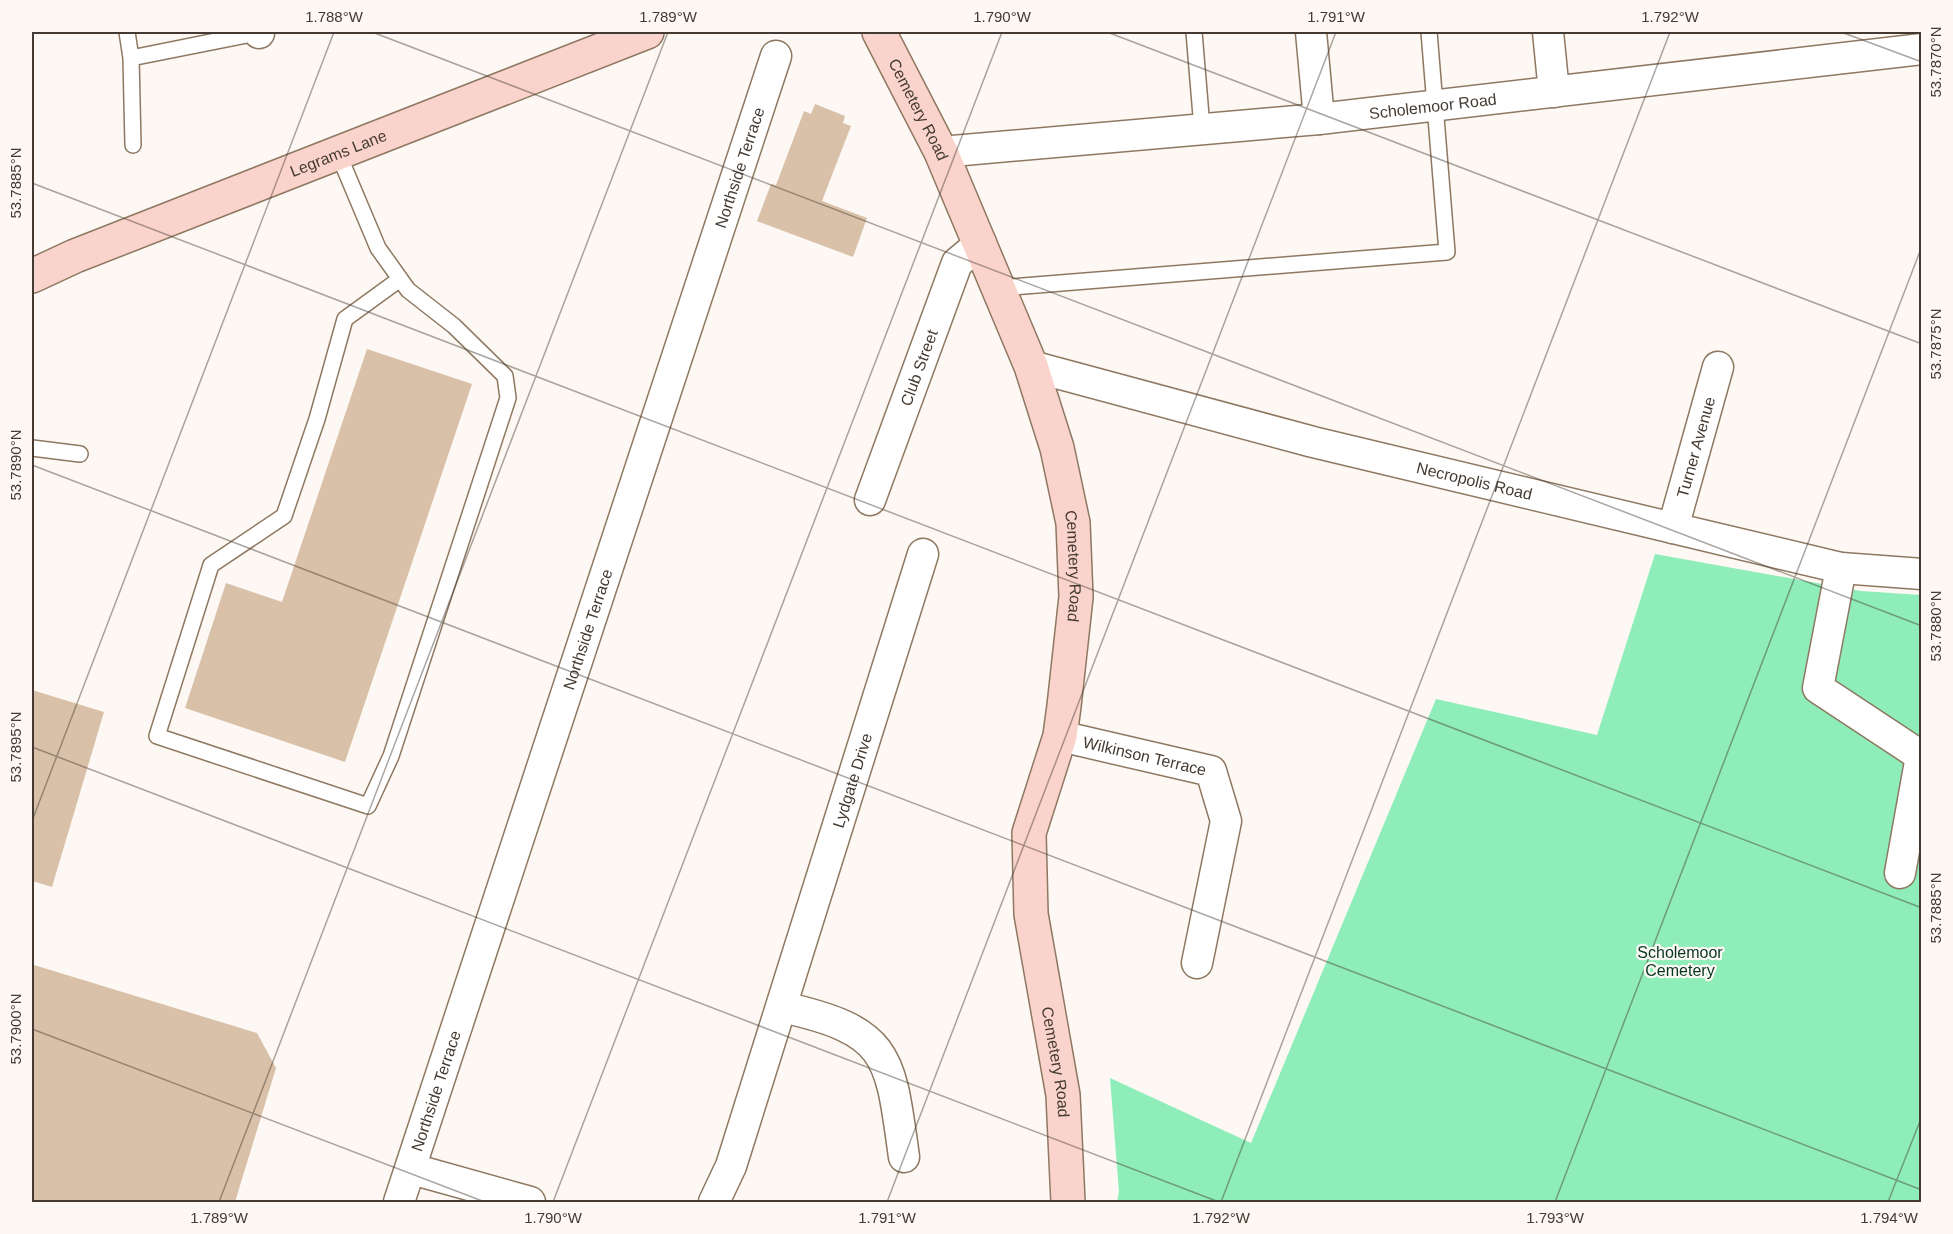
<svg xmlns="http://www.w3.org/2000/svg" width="1953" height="1234" font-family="Helvetica,sans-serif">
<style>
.green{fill:#8fedb9}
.building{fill:#d9c1a9}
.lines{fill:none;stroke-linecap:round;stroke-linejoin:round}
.lane-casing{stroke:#8e7862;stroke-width:18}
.street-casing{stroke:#8e7862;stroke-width:33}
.secondary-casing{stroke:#8e7862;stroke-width:36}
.lane{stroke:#fff;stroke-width:15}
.street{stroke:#fff;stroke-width:30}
.secondary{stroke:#fad4cc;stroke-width:33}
.ticks{fill:none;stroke:#443a31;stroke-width:1.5;stroke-opacity:0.45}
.labels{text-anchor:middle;stroke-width:4.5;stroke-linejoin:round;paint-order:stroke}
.street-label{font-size:16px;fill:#443a31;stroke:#fdf8f3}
.park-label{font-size:16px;fill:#063520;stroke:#fdf8f3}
.neatline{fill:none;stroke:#443a31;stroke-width:2}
.ticks-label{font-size:15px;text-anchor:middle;fill:#443a31}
</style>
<rect width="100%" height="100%" fill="#fdf8f3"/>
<path class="green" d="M1655,554L1861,591L1921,595V1202H1117L1119,1192L1110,1078L1251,1143L1436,699L1597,735Z"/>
<path class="building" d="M815,104L845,116L843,123L851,126L822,201L867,218L853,257L757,221L771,184L776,185L804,111L811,114Z
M367,349L472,384L345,762L185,708L226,583L282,602Z
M32,690L104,712L52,887L32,881Z
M34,965L257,1033L276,1068L235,1202H32V973Z"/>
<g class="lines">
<defs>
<path id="lane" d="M127,32L131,58L261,32
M1194,32L1202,128
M131,58L133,145
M338,153L378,248L408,290L454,326L505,376L508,398L391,756L368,806L157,736L211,565L284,516L317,419L345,319L400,279
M999,288L1447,252L1429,32
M32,448L80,454"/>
<g id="street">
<path d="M259,32V33"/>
<path d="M1311,32L1319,119"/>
<path d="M1548,32L1554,92"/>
<path id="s1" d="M941,152L1319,119L1922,49"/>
<path id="s2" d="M1031,366L1313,442L1673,528L1841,568L1922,574"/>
<path id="s3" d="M870,500L957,263L981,243"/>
<path id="s4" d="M1673,528L1718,367"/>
<path d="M1841,568L1818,688L1921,756L1900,873"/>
<path id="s5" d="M1060,736L1211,771L1226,821L1197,963"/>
<path d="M782,1007C891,1031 890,1056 904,1157"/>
<path d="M412,1169L530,1202"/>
<path id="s6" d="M399,1202L776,56"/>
<path id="s7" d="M714,1202L731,1166L923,554"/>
</g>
<g id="secondary">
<path id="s8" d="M879,32L941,152L1031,366L1057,448L1073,523L1076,597L1064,706L1060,736L1029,833L1031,914L1063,1095L1068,1202"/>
<path id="s9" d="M32,276L75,256L647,32"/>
</g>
</defs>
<use href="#lane" class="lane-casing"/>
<use href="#street" class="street-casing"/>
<use href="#secondary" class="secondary-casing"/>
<use href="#lane" class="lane"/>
<use href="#street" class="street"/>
<use href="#secondary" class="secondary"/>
</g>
<path class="ticks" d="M372,32L1922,626M1107,32L1922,344M1841,32L1922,62M32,183L1922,908M32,465L1922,1190M32,747L1219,1202M32,821L334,32M32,1029L485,1202M219,1202L668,32M553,1202L1002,32M887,1202L1336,32M1221,1202L1670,32M1555,1202L1922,246M1888,1202L1922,1116"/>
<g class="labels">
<g class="street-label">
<text dy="6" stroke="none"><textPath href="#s1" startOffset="494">Scholemoor Road</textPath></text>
<text dy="6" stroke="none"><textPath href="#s8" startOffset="87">Cemetery Road</textPath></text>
<text dy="6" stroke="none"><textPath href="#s9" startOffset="330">Legrams Lane</textPath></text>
<text dy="6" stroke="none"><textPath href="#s6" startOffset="1089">Northside Terrace</textPath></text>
<text dy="6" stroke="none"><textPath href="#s3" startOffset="141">Club Street</textPath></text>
<text dy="6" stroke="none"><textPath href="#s4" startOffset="84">Turner Avenue</textPath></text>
<text dy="6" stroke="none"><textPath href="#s2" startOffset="458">Necropolis Road</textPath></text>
<text dy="6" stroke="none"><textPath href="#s8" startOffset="573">Cemetery Road</textPath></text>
<text dy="6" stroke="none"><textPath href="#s6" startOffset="603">Northside Terrace</textPath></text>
<text dy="6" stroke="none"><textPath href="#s5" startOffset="87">Wilkinson Terrace</textPath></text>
<text dy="6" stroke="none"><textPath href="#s7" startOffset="444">Lydgate Drive</textPath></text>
<text dy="6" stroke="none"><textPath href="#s8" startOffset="1077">Cemetery Road</textPath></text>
<text dy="6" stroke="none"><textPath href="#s6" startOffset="117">Northside Terrace</textPath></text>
</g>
<g class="park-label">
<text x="1680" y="958">Scholemoor<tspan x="1680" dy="18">Cemetery</tspan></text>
</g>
</g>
<rect width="1953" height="1234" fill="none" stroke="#fdf8f3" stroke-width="66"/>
<rect x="33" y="33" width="1887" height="1168" class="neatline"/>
<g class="ticks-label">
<text x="334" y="22">1.788°W</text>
<text x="668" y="22">1.789°W</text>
<text x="1002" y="22">1.790°W</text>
<text x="1336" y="22">1.791°W</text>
<text x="1670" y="22">1.792°W</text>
<text transform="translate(1936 62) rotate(-90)" y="5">53.7870°N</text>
<text transform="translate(16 183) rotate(-90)" y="5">53.7885°N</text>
<text transform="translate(1936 344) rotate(-90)" y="5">53.7875°N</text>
<text transform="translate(16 465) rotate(-90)" y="5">53.7890°N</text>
<text transform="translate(1936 626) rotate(-90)" y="5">53.7880°N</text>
<text transform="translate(16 747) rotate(-90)" y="5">53.7895°N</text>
<text transform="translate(1936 908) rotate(-90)" y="5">53.7885°N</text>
<text transform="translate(16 1029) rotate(-90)" y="5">53.7900°N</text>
<text x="219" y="1223">1.789°W</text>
<text x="553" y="1223">1.790°W</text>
<text x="887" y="1223">1.791°W</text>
<text x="1221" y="1223">1.792°W</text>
<text x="1555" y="1223">1.793°W</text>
<text x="1889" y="1223">1.794°W</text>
</g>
</svg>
